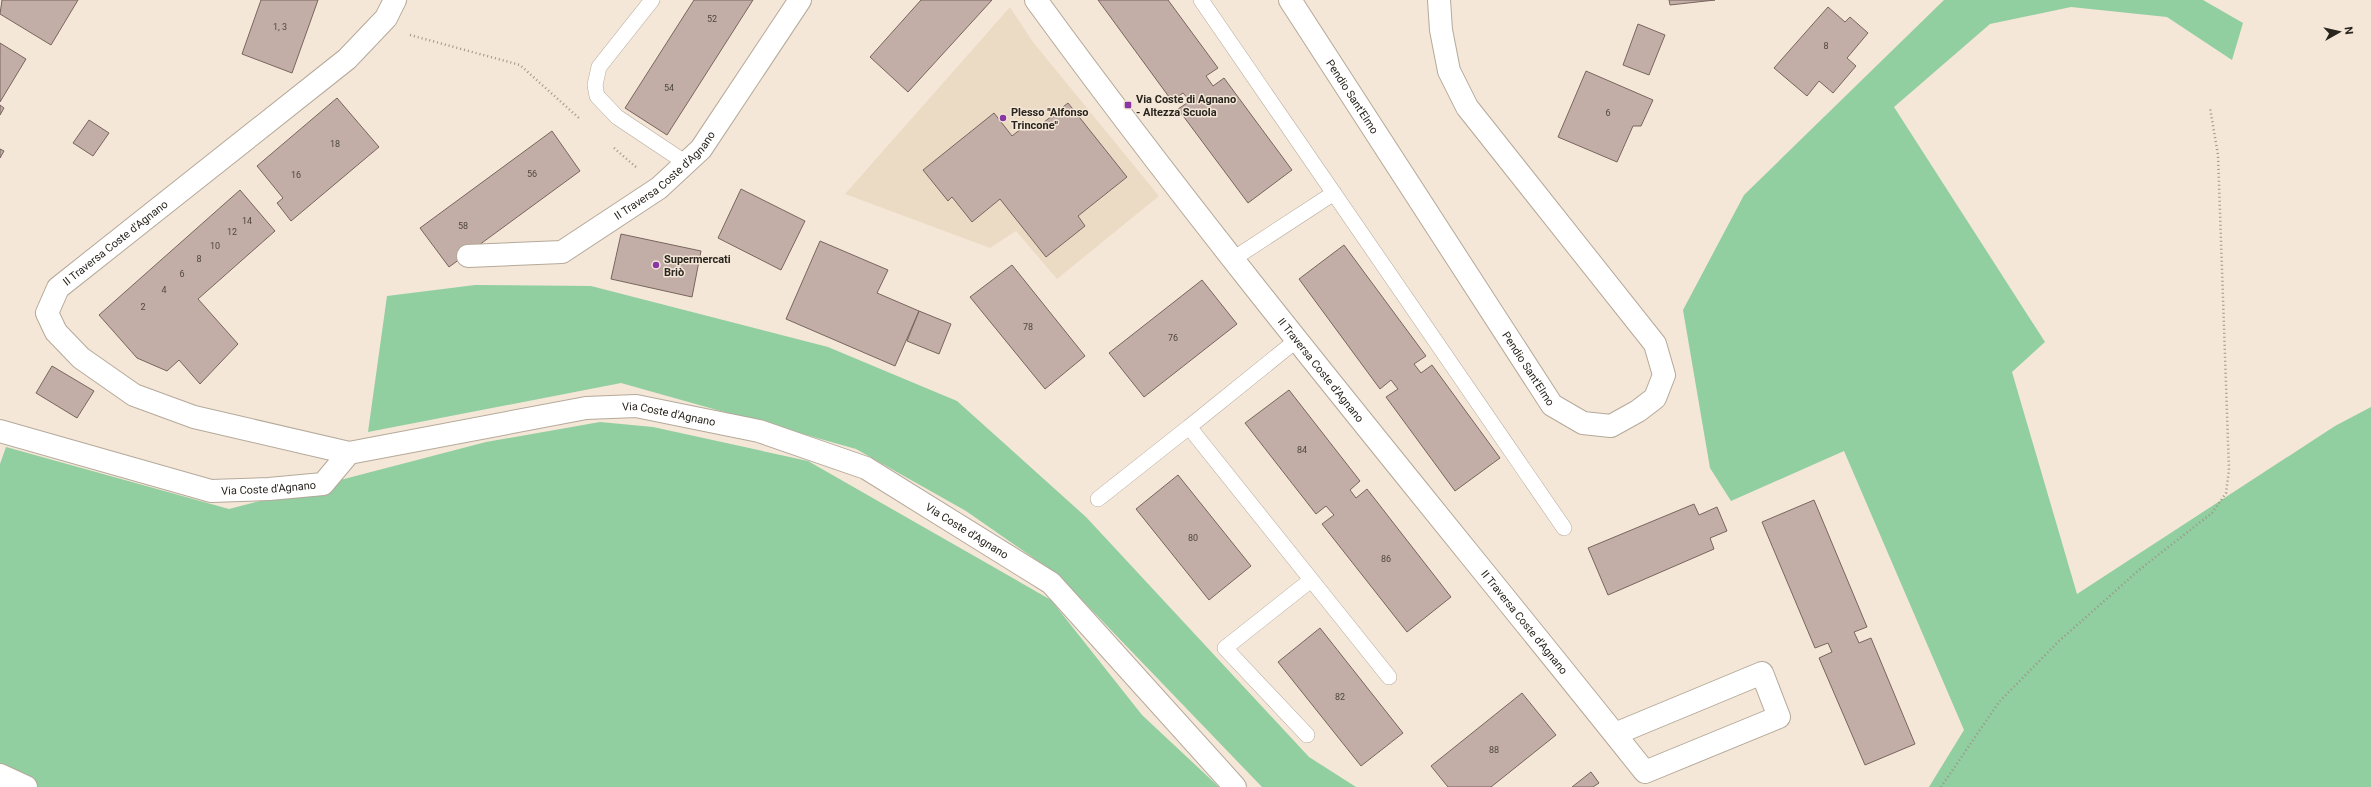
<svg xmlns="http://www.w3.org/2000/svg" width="2371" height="787" font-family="Roboto,sans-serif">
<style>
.built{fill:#ecdbc4}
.green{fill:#91cea0}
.building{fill:#c2aea6;stroke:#78655e}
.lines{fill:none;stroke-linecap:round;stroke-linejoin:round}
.lane-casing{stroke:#b5a99a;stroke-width:16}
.street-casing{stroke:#b5a99a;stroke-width:24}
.path{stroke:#9d9488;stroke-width:2.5;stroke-dasharray:1 3;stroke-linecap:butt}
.lane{stroke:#fff;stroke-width:15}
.street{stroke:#fff;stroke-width:22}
.poi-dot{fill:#8a36a4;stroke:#f4e7d7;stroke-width:1.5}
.labels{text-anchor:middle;stroke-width:3;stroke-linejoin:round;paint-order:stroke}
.number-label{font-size:9px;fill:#4f4740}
.street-label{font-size:11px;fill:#29251e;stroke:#f4e7d7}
.poi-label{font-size:11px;font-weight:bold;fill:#29251e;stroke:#f4e7d7;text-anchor:start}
</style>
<rect width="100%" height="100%" fill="#f4e7d7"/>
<path class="built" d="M1010,7L1033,42L1159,196L1057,279L1016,231L990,248L845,194Z"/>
<path class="green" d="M1944,0H2203L2243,23L2232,60L2167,17L2071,7L1990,24L1894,107L2045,342L2012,372L2077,594L2335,426L2371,407V787H1929L1964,730L1844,451L1731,501L1710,468L1683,310L1744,195Z
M475,285L591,286L828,347L957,401L1086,517L1309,757L1356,787H1262L1058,575L966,511L856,449L621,383L368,432L387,296Z
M600,422L653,427L808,461L1051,600L1142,715L1219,787H0V464L6,447L229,509L486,442Z"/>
<path class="building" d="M2,0H78L51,45L0,14Z
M261,0H318L292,73L242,54Z
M694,0H753L667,135L625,108Z
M921,0H992L908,92L870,57Z
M1098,0H1168L1218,68L1206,76L1213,86L1224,78L1292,170L1248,203L1178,109L1190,101L1183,93L1172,101Z
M1669,0H1715L1670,5Z
M1828,7L1845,22L1850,17L1868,33L1847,58L1856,66L1833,93L1819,81L1807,96L1774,68Z
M1638,24L1665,35L1649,75L1623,65Z
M0,43L26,59L0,102Z
M1586,71L1653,100L1641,126H1633L1617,162L1558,137Z
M337,98L379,147L291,221L277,203L283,198L257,166Z
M1068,103L1127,177L1078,216L1085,226L1046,257L1000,199L972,222L952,197L948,201L923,170L994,113L1012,136L1026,125L1038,127Z
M0,105L4,108L0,115Z
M89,120L109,133L93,156L73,143Z
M552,131L580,171L449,267L420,228Z
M0,149L4,151L0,158Z
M741,189L805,221L781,270L718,238Z
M240,190L275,231L198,299L238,344L200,384L179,360L167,371L137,358L99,315Z
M621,234L701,251L692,297L611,279Z
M820,241L888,270L877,293L919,311L895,366L786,319Z
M1344,245L1426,356L1414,364L1421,373L1432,365L1500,458L1455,491L1386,397L1398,389L1391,380L1380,389L1299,279Z
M1012,265L1085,356L1045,389L970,297Z
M1202,280L1237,324L1144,397L1109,353Z
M919,311L951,324L939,354L907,341Z
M52,366L94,391L77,418L36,393Z
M1289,390L1360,481L1350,490L1356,498L1367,489L1451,597L1407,632L1322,524L1334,515L1326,506L1316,514L1245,423Z
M1178,475L1251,566L1209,600L1136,509Z
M1814,500L1867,627L1854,632L1859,643L1871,638L1915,744L1865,765L1819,658L1832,652L1828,643L1815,648L1762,522Z
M1694,504L1699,515L1717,507L1727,531L1710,538L1714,549L1608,595L1588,548Z
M1320,628L1403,733L1361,766L1278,662Z
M1522,693L1556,735L1491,787H1448L1431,766Z
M1591,772L1599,783L1593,787H1572Z"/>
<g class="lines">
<defs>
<path id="lane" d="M652,0L599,67L595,85L597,96L617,117L686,163
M1201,0L1564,528
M1233,259L1334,193
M1298,339L1189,427L1389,677
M1098,499L1189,427
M1307,735L1225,648L1311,580"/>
<g id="street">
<path id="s1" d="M1036,0C1229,265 1441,516 1645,772L1779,717L1762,673L1615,734"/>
<path id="s2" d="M1290,0L1552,405L1583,423L1611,426L1638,411L1655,398L1664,375L1655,344L1467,107L1449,71L1441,30L1439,0"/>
<path id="s3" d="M468,256L562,252L659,188L701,149L800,0"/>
<path id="s4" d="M0,431L211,491L269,489L323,484L349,453L586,408L636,406L759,431L866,468L1051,583L1235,787"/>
<path id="s5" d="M349,453L194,417L134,395L81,358L56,332L47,313L58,288L347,59L386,18L395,0"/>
<path d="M0,775L26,787"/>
</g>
</defs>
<use href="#lane" class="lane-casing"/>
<use href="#street" class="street-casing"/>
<path class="path" d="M410,35L520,65L580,119
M614,148L636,167
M1941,787L1999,702L2058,642L2139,570L2212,513L2226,493L2229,470L2218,155L2210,108"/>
<use href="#lane" class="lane"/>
<use href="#street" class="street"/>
</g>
<g class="poi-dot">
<rect x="1124" y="101" width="8" height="8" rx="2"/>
<circle cx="1003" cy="118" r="4"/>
<circle cx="656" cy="265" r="4"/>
</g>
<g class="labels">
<g class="number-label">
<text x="712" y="22">52</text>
<text x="280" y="30">1, 3</text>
<text x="1826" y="49">8</text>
<text x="669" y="91">54</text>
<text x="1608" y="116">6</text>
<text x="335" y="147">18</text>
<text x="532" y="177">56</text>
<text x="296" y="178">16</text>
<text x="247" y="224">14</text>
<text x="463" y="229">58</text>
<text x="232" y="235">12</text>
<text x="215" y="249">10</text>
<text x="199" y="262">8</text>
<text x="182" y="277">6</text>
<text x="164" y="293">4</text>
<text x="143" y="310">2</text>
<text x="1028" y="330">78</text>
<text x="1173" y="341">76</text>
<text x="1302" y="453">84</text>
<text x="1193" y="541">80</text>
<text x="1386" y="562">86</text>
<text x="1340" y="700">82</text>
<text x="1494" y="753">88</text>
</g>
<g class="street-label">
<text dy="4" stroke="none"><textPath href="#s2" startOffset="115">Pendio Sant'Elmo</textPath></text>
<text dy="4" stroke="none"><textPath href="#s3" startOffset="223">II Traversa Coste d'Agnano</textPath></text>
<text dy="4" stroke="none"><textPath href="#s5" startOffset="445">II Traversa Coste d'Agnano</textPath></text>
<text dy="4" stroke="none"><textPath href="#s2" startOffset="439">Pendio Sant'Elmo</textPath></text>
<text dy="4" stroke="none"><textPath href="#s1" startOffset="467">II Traversa Coste d'Agnano</textPath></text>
<text dy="4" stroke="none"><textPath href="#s4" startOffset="697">Via Coste d'Agnano</textPath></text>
<text dy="4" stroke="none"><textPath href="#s4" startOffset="277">Via Coste d'Agnano</textPath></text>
<text dy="4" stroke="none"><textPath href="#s4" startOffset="1021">Via Coste d'Agnano</textPath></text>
<text dy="4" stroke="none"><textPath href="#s1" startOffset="791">II Traversa Coste d'Agnano</textPath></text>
</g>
<g class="poi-label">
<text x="1136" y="103">Via Coste di Agnano<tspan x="1136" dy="13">- Altezza Scuola</tspan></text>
<text x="1011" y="116">Plesso "Alfonso<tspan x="1011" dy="13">Trincone"</tspan></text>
<text x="664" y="263">Supermercati<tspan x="664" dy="13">Briò</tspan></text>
</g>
</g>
<g transform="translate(2339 32) rotate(82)" stroke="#f4e7d7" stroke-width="3" paint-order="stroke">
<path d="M0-3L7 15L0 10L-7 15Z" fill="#29251e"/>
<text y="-6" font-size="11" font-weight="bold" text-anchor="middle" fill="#29251e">N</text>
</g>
</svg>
